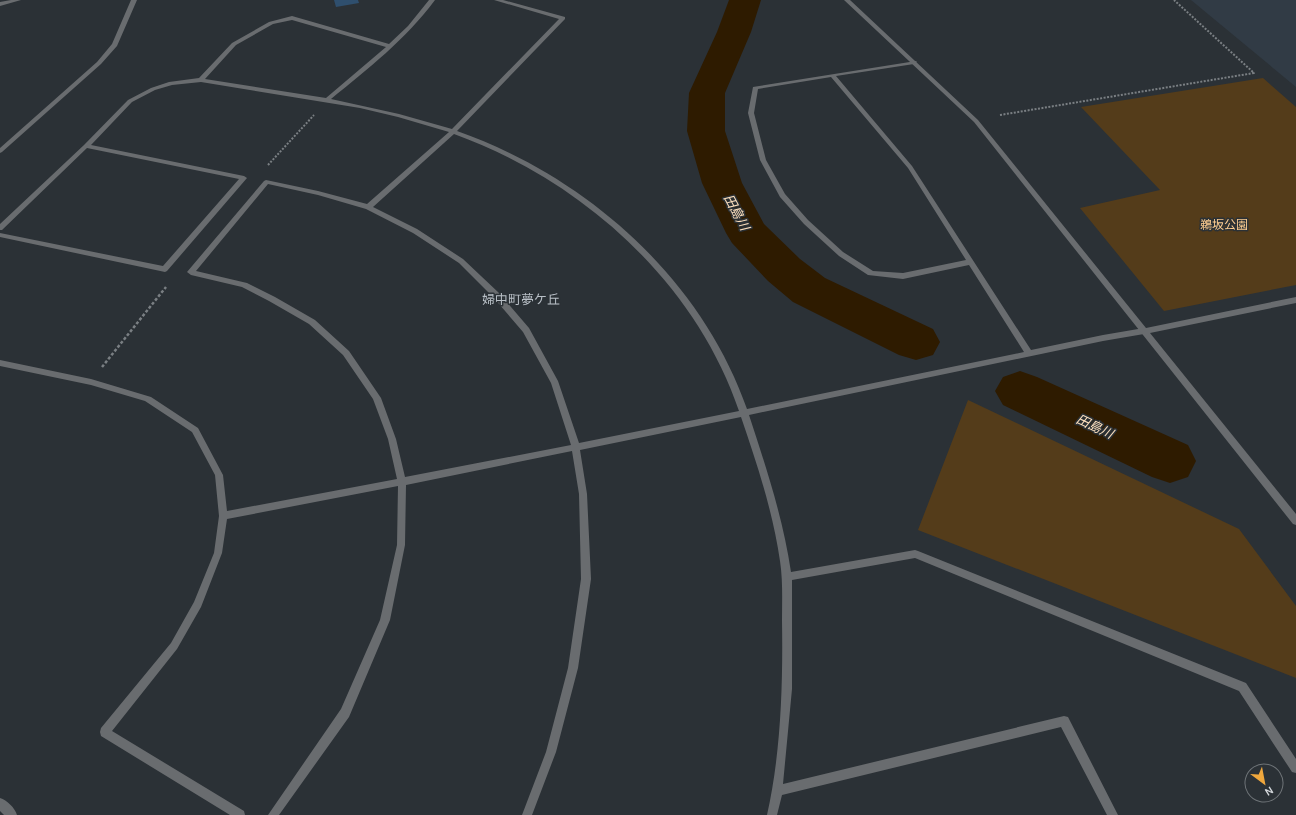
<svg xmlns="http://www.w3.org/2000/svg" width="1296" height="815" font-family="Karla,'Noto Sans JP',sans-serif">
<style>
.built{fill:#313b45}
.green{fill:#543c1a}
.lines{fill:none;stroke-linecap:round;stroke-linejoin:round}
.river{fill:#2e1b00;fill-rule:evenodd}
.building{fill:#2f4f6e}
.path-far1{stroke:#7a7f83;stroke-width:2;stroke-dasharray:2 1.5;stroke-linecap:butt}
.path{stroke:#7a7f83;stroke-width:2.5;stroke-dasharray:3 2;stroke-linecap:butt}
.minor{fill:#696c6f;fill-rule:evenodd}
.tertiary{fill:#696c6f;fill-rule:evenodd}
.labels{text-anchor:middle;stroke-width:3;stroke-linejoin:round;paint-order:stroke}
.park-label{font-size:12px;fill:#fdcd90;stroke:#2b3136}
.water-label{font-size:13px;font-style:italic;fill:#fcdfbc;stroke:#2b3136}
.neighbourhood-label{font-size:13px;fill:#b8bfc6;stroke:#2b3136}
</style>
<rect width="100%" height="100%" fill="#2b3136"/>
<path class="built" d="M1191,0H1296V87Z"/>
<path class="green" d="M1263,78L1296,107V285L1164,311L1080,208L1160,190L1081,107Z
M968,400L1239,529L1296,606V678L918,530Z"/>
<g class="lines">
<path class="river" d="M729,0H761L751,32L725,93V131L742,183L764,224L800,259L825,278L933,329L940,342L933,355L916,360L899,355L793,302L768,281L732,243L726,233L702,183L687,131L689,93L717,32Z
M1020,371L1037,377L1188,445L1196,461L1188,477L1170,483L1152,477L1003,405L995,391L1003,377Z"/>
</g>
<path class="building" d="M334,0H358L359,3L336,7Z"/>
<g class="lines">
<path class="path-far1" d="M1000,115L1254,73L1174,0
M268,165L314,115"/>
<path class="path" d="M102,367L166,287"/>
<path class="minor" d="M131,0H137L117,46L101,64L2,152L0,153V148L97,62L112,44Z
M429,0H435C406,39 368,69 331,99L399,114L452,129L559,19L494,0H503L565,17V19L457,131C587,177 701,278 747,409L1024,352L969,265L903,279L868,275L839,256L804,224L780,197L760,160L748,113L753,87L916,61L917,62L914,64L836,76L912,166L1031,350L1103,335L1144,328L1148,331L1144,334L1103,341L749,415C766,467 783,518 791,572L915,550L918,551L1246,683L1296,759V773L1292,772L1239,691L915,558L792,580V689L783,784L1064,716L1068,717L1118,815H1107L1061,727L782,795L777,815H767C781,753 783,684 782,621C782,601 783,581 780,561C773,512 757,464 741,417L580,450L587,494L591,579L578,668L556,752L532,815H522L546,752L568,668L581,579L579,494L572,451L406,485L405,545L390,620L349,717L279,815H268L341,709L380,620L397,545L398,486L227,519L222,553L201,607L177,649L112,731L244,811L245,815H230L101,736L100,732L101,728L171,643L194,602L214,553L219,516L215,475L192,432L145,401L91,385L0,366V360L91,379L151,397L198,428L223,475L227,511L397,479L388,439L373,399L343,355L309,324L269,301L242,287L191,275L187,272L264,181L266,180L318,191L367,204L449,132L398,117L360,108L201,82L172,85L155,90L132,102L91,145L244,176L247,178L167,271L165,272L0,237V233L163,266L239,179L87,148L2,230H0V224L84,145L128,100L151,88L169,82L199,78L232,43L269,22L292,16L389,44L408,26ZM292,20L386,47L326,98L205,79L236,45L273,24ZM831,77L908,168L966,260L903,273L873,271L843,252L808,220L785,194L766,160L754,113L758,89ZM454,134C581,180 695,281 739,411L579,443L558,381L529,328L499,293L463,259L417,229L373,207ZM268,184L318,195L366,209L413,233L459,263L493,297L523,332L551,383L571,445L405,477L396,439L381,398L349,351L315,320L275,297L247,283L196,271Z
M0,798C7,800 15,808 17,815H4L0,811Z"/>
<path class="tertiary" d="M11,0H21L0,6V2Z
M844,0H850L978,120L1146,328L1296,297V303L1150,333L1296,514V525L1293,524L974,122Z"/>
</g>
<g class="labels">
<g class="park-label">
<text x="1224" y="229">鵜坂公園</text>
</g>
<g class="water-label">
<text transform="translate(737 212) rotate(62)" y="5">田島川</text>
<text transform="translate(1095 426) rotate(25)" y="5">田島川</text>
</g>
<g class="neighbourhood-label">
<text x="521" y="304">婦中町夢ケ丘</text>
</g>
</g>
<g transform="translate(1264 783) rotate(148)"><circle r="19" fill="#2b3136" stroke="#6f7478"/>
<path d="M0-3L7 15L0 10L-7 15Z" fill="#efa73d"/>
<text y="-6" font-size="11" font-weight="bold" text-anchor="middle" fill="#d4d8dc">N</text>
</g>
</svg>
